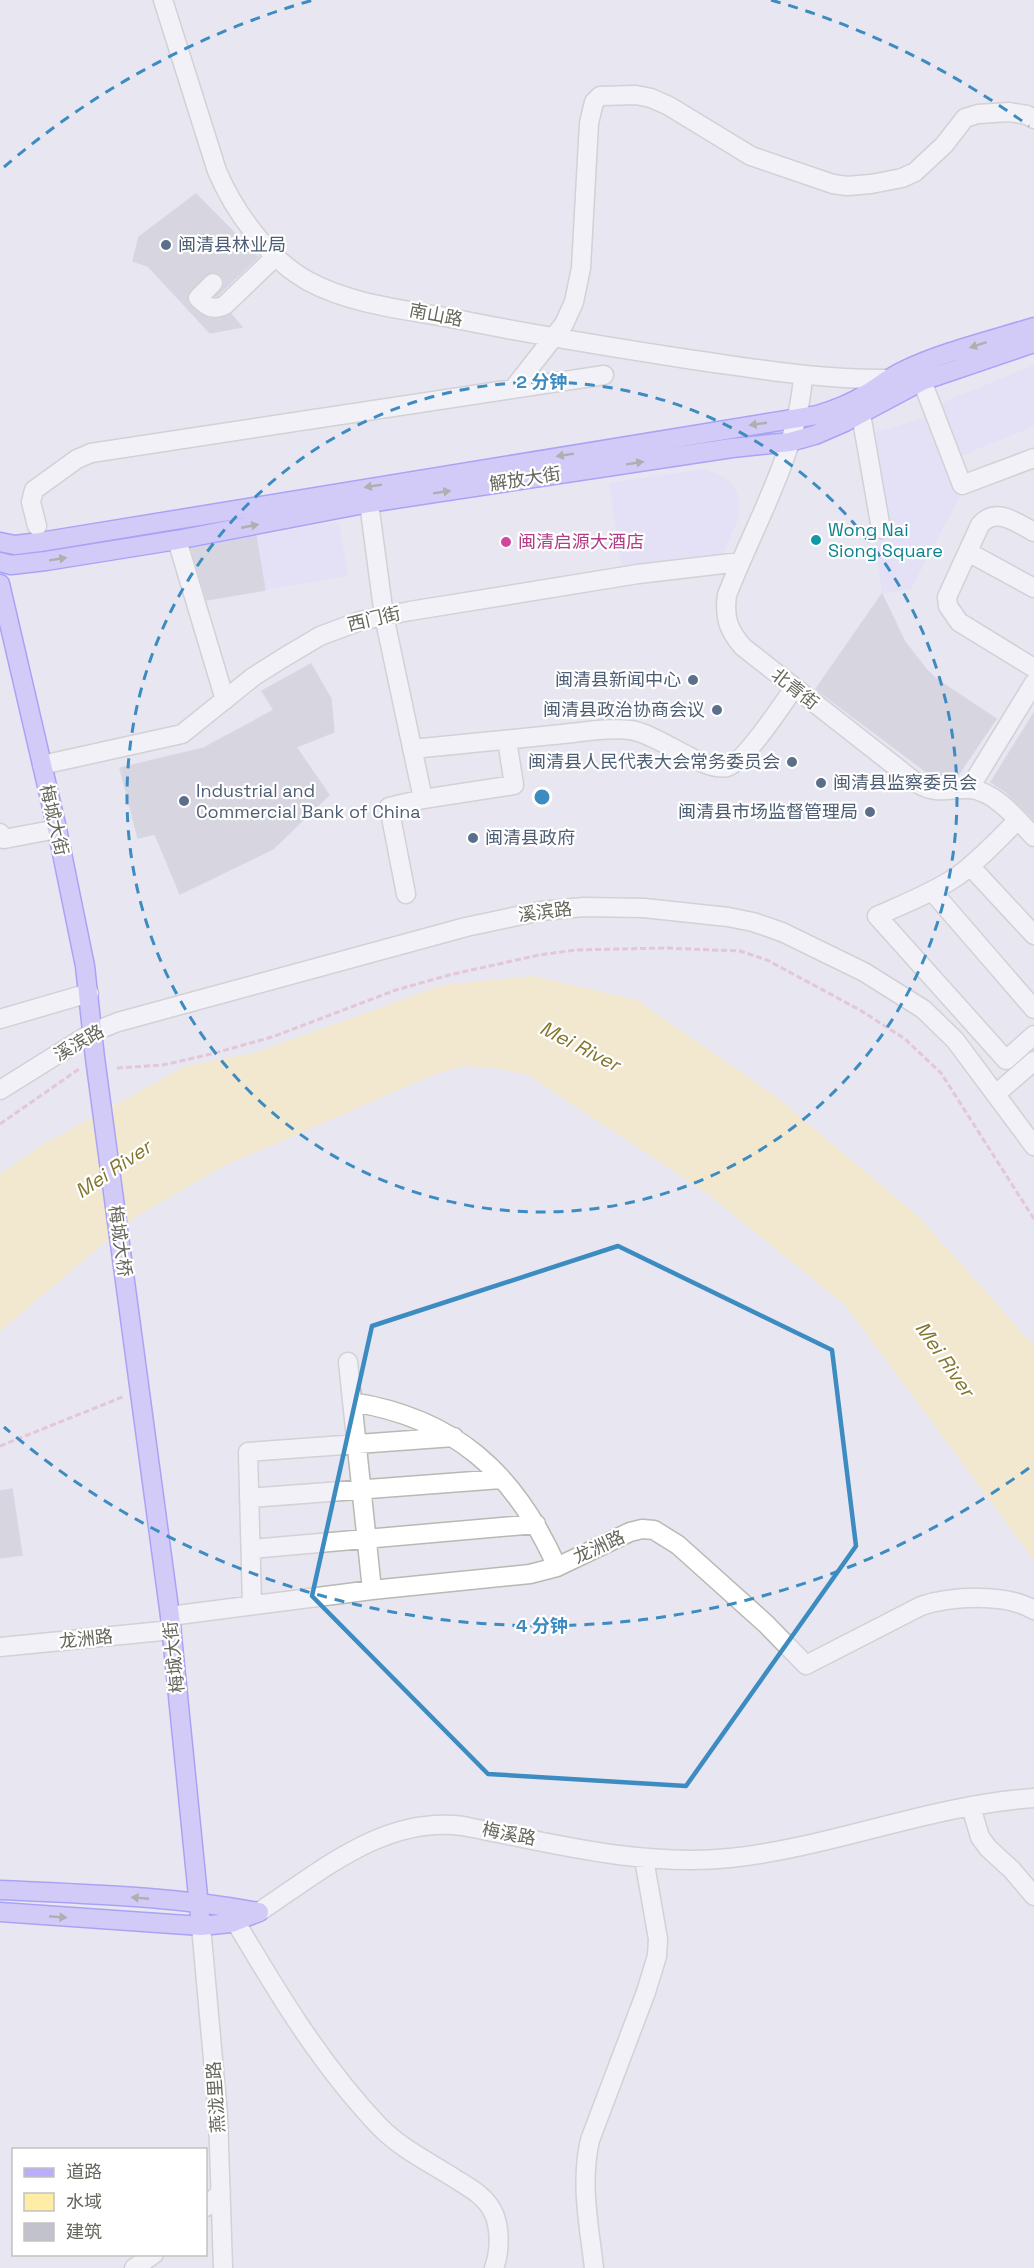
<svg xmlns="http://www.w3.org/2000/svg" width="1034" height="2268" font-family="'Space Grotesk','Noto Sans SC',sans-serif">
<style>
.commercial{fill:#e0dcff}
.water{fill:#ffeca7}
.building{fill:#c2c2cc;stroke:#c4c3d6;stroke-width:1.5}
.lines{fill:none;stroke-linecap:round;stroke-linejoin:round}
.minor-casing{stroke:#b9b8b1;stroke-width:21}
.major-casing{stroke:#5d53fd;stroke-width:21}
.path{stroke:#dda2ba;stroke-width:3;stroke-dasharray:6 3;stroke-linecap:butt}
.minor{stroke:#fff;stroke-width:18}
.major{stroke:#bbacff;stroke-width:18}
.oneway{fill:#6b6a65}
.marked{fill:none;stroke:#3c8bc1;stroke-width:4.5;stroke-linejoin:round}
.ring{fill:none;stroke:#3c8bc1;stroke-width:3;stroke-dasharray:10 8}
.service-dot{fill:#5c6f8a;stroke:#fff;stroke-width:2}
.culture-dot{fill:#0f9aa8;stroke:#fff;stroke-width:2}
.hotel-dot{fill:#d1479c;stroke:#fff;stroke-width:2}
.labels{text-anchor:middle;stroke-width:4.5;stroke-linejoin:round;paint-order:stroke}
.service-label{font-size:18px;fill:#4e5e75;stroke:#fff;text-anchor:start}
.street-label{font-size:18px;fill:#67665d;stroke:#fff}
.culture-label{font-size:18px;fill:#0d838f;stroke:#fff;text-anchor:start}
.hotel-label{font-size:18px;fill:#b23c85;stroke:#fff;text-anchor:start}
.water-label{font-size:20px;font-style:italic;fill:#82762d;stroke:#fff}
.centre{fill:#3c8bc1;stroke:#fff;stroke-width:3}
.ring-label{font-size:18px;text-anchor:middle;font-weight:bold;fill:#3c8bc1;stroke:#fff;stroke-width:4.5;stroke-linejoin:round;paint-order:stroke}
</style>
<rect width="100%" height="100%" fill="#e7e6f1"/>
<path class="commercial" d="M1034,365V426L961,456L939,404Z
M929,417L961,494L911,589L882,594L861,436Z
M703,469L721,475L730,482L737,492L739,508L738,520L723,553L622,567L609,483Z
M339,521L348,576L265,590L256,536Z"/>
<path class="water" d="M533,976L637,1000L775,1096L919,1217L1034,1346V1560L846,1306L708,1194L528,1075L495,1068L464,1066L433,1075L222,1167L135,1217L0,1331V1174L42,1145L186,1066L257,1052L443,985Z"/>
<path class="building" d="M196,194L258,257L217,296H215L224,286V280L216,272L206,275L190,291L187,302L197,312L208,318L220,319L231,314L242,327L210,333L148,266L133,261L139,237Z
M256,536L265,590L207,600L191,549Z
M882,594L905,642L926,669L935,678L996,719L956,778H942L928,773L816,689Z
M311,664L331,699L334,732L296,747L329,795L273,849L180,894L155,834L138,838L120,768L204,748L274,710L262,691Z
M1034,713V820L1006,792L991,782Z
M12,1489L22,1555L0,1558V1491Z"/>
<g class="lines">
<defs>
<path id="minor" d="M163,0L217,171C234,211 268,259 308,281C354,306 411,310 461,320C539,336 616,348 694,360C759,369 822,380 888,379
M213,283L198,298C207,307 213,311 225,305L276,256
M803,376C798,452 754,525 727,595C724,617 728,630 743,647L918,784C937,795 950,788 970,789C995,791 1018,820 1034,837
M922,381L962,485L1034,458
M513,389L564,324L574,302L581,268L589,123L594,102L600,96L636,95L651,98L669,106L751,156L833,184L847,186L871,184L902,178L915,172L944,145L965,118L978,114L1009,112L1027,115L1034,119
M861,414L881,529
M369,503L384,616L423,799L389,807L406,894
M37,526L31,502L34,490L77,459L91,453L604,375
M1034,532C1017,523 996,506 980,525L947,597L948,606L959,622L1034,668
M177,540L225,700
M968,552L1034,588
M412,749C459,744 506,740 553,735C578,733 605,727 630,730C657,733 705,773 727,767C744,763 782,705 794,688
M42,765L182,734L253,677L283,658L320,636L360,621L410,611L638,574L740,562
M969,789L1034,683
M423,799L514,785L507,740
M1018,820C998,839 979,861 956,877C932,893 904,904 877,916L1006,1060L1034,1035
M0,833L4,839L57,829
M970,866L1034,935
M932,891L1034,1009
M0,1019L89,993
M0,1090L93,1032L118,1022L466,927L541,911L584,907L644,908L728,917L753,922L782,932L864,972L923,1009L955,1040L1034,1146
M996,1094L1034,1061
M348,1362L372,1590
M352,1402C454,1418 515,1472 557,1567
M249,1498L501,1479
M251,1549L536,1524
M252,1605L248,1452L454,1437
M170,1616L372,1590L530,1574L557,1567L630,1532L642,1529L654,1530L678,1545L766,1624L806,1665L921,1606C951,1596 1006,1593 1034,1610
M0,1647L172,1630
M971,1807L980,1837L988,1848L1012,1870L1034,1896
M228,1909C273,1985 318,2062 379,2126C400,2148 429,2162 454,2178C468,2187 484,2195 492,2210C501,2226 500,2252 494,2268
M259,1912C321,1871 385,1815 463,1826C551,1843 640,1867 730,1858C833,1847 930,1805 1034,1798
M201,1926L218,2115L223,2268
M206,2207L221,2192
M134,2268L154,2254
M594,2268C589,2225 580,2183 590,2140L646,1992L657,1956L658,1939L644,1859"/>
<path id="major" d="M0,542L15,545L40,542L817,415C835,410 852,403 868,393C880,386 890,377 903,371C942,352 992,340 1034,327
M0,562L11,565L46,561L177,540L369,503L732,448L790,442L815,435L845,422L922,381L1034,343
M0,584L57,829L85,966L95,1058L170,1616L201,1926
M0,1890C86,1894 173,1896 258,1912
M0,1912L201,1926L231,1923L259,1912"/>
</defs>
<use href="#minor" class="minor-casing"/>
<use href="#major" class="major-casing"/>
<path class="path" d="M117,1068L163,1065L211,1054L272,1037L396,990L449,975L539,955L575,950L664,948L740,951L767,960L860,1010L905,1039L941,1073L1034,1219
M0,1124L79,1069
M0,1446L125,1396"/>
<use href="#minor" class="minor"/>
<use href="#major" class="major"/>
</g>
<defs><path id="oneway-solid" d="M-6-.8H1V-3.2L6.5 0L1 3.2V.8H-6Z" transform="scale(1.5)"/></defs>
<g class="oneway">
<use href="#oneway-solid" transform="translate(978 345) rotate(162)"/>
<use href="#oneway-solid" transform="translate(758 424) rotate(172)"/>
<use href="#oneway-solid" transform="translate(565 455) rotate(171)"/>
<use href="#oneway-solid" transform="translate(635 463) rotate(-9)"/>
<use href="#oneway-solid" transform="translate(373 486) rotate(171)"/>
<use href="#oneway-solid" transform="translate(442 492) rotate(-9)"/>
<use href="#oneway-solid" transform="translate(250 526) rotate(-11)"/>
<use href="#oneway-solid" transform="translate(58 559) rotate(-9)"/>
<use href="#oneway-solid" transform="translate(140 1898) rotate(-175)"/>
<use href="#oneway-solid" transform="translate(58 1917) rotate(5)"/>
</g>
<path d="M0 0H1034V2268H0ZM618,1246L832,1350L856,1546L686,1786L488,1774L312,1596L372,1326Z" fill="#e7e6f1" fill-opacity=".55" fill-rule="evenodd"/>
<path class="marked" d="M618,1246L832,1350L856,1546L686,1786L488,1774L312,1596L372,1326Z"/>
<g class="ring">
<circle cx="542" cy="797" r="415"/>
<path d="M1029 1468A829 829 0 0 1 4 1427M4 167A829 829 0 0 1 313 0M771 0A829 829 0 0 1 1029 126"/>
</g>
<g class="service-dot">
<circle cx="166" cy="245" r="6"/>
<circle cx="693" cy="680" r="6"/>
<circle cx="717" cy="710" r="6"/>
<circle cx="792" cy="762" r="6"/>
<circle cx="821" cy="783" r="6"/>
<circle cx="184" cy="801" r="6"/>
<circle cx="870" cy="812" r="6"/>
<circle cx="473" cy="838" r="6"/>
</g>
<circle class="culture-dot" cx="816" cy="540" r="6"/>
<circle class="hotel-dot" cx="506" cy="542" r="6"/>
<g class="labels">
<g class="service-label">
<text x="178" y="251">闽清县林业局</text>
<text x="681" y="686" text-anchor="end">闽清县新闻中心</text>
<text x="705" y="716" text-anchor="end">闽清县政治协商会议</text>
<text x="780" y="768" text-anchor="end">闽清县人民代表大会常务委员会</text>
<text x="833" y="789">闽清县监察委员会</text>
<text x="196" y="797">Industrial and<tspan x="196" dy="21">Commercial Bank of China</tspan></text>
<text x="858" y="818" text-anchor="end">闽清县市场监督管理局</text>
<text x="485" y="844">闽清县政府</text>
</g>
<g class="street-label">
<text transform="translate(436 315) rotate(11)" y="6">南山路</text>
<text transform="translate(525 479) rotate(-9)" y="6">解放大街</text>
<text transform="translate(374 619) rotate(-13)" y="6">西门街</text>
<text transform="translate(795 689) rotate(38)" y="6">北青街</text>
<text transform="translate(54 820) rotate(77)" y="6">梅城大街</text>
<text transform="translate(545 912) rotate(-7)" y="6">溪滨路</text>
<text transform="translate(79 1043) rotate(-30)" y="6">溪滨路</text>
<text transform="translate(120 1241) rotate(82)" y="6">梅城大桥</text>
<text transform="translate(599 1547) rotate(-25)" y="6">龙洲路</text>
<text transform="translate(86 1639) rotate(-6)" y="6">龙洲路</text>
<text transform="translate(174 1657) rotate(-96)" y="6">梅城大街</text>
<text transform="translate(509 1834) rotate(11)" y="6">梅溪路</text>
<text transform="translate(216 2097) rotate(-94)" y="6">燕泷里路</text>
</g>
<g class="culture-label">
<text x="828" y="536">Wong Nai<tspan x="828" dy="21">Siong Square</tspan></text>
</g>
<g class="hotel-label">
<text x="518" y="548">闽清启源大酒店</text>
</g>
<g class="water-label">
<text transform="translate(580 1046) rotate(27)" y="7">Mei River</text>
<text transform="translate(113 1169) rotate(-34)" y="7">Mei River</text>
<text transform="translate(945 1359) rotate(55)" y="7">Mei River</text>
</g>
</g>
<circle cx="542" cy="797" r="9" class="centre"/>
<g class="ring-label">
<text x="542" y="388">2 分钟</text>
<text x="542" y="1632">4 分钟</text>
</g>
<rect x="12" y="2148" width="195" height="108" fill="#ffffff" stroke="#c2c2be" stroke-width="1.5"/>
<rect x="24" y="2168" width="30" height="9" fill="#bbacff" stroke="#c2c2be" stroke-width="1.5"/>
<text x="66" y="2178" font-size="18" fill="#67665d">道路</text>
<rect x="24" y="2193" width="30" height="18" fill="#ffeca7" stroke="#c2c2be" stroke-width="1.5"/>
<text x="66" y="2208" font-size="18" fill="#67665d">水域</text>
<rect x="24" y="2223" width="30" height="18" fill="#c2c2cc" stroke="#c2c2be" stroke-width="1.5"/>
<text x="66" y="2238" font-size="18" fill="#67665d">建筑</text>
</svg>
